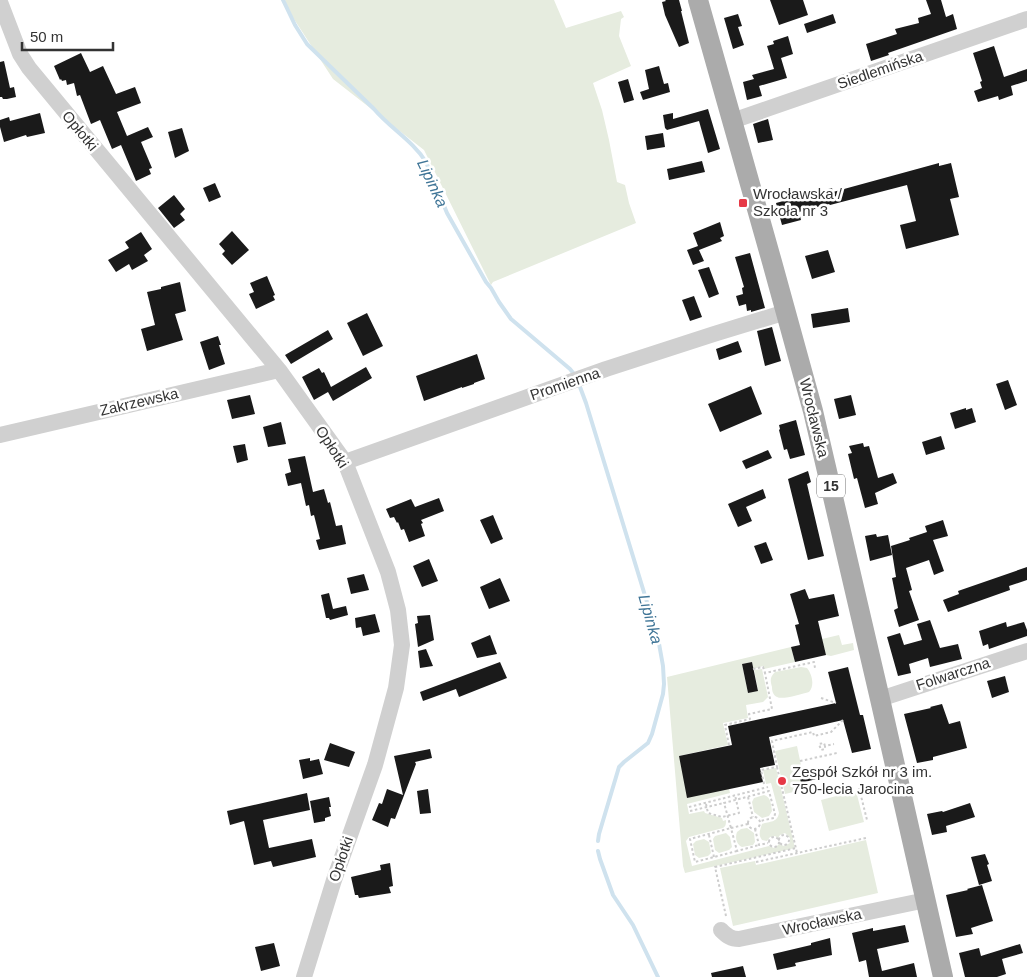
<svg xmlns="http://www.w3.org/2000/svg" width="1027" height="977" font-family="Helvetica,sans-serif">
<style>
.green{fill:#e6ecdf}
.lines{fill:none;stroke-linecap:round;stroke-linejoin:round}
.stream{stroke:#cfe2ee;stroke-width:4}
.building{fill:#1a1a1a}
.path{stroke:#cdcdcd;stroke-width:2;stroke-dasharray:2.5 2.5;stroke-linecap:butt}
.minor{stroke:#d0d0d0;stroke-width:16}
.major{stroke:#ababab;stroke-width:20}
.poi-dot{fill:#e63946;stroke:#fff;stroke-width:2}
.labels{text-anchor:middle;stroke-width:5;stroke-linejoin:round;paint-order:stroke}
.shield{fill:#fff;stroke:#707070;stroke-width:1}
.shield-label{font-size:14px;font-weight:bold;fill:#333}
.street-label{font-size:15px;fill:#333;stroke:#fff}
.poi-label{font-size:15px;fill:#333;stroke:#fff;text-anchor:start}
.water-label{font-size:16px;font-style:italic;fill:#3f7597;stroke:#fff}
</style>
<rect width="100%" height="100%" fill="#fff"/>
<path class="green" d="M285,0H554L566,28L621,11L624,17L621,19L619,36L631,66L593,83L602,110L609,140L617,182L625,185L629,203L636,223L493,282L491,285L424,150L333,79L290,13Z
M839,635L842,645L853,643L854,650L831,656L826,655L822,639Z
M791,647L795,662L764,669L763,666L753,669L752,662L742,664L748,693L758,690L754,670L762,669L768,697L763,702L746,705L748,718L723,723L728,745L679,756L729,789L730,793L687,804L689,814L704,811L705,813L722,818L723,821L726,820C726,824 726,826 723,828L689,837L686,841L692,866L769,846L774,848L777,846L779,844L784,846L790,843V838L785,833L780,835L778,838L775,836L770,837L767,841L762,840C758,835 760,830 762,824C770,821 777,823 779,813L771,783L766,784L763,770L776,768L795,848L685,873L683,866L667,677Z
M801,667L807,668C812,674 815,686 809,692C802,694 782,700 777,697C773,695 772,691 772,687C770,680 770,677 775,672Z
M797,746L806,789L785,794L775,751Z
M856,791L864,822L829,831L821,800Z
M764,795C771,797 771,805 772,811L769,816L762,818L754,812L752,802L754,798Z
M747,828L754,833L755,842L753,845L742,847C736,844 735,837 737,832L741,829Z
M726,833L730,837L732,847L729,850L719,853L715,850L713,839L715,836Z
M704,839L709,842L711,853L708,856L699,858L695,855L693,844L696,841Z
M866,840L878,893L733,926L720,868L755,861L756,865Z"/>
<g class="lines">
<path class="stream" d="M283,0L295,25L307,44L374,109C390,128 413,141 426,162L447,213L486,282L491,288L499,302L511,319L570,369L574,374
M580,387L586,403L658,638L663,666L664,684L663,694L652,734L648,743L624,762L619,767L599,834L598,841
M598,851L600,859L613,895L633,925L658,977"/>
</g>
<path class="building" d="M665,0H679L682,11H681L689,43L679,47L665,15L662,2L666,1Z
M770,0H803L808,15L779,25Z
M926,0H941L946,17L953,14L957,29L888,53L889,55L871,61L866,44L897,34L895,29L919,23L918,18L931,14Z
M738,14L742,26L738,27L744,45L733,49L724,18Z
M833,14L836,23L807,33L804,24Z
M788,36L793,54L781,58L787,78L759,86L762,96L747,100L743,82L754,79L752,75L774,69L767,46L774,44L773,41Z
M994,46L1004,77L1027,69V81L1011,86L1013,95L999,100L998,96L978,102L974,91L982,88L980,82L982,81L973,53Z
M81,53L90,72L103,66L116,94L135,87L141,103L117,112L127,136L148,127L153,137L141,142L152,168L149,169L151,174L136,181L121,145L112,149L100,120L91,124L80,95L77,96L74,83L67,85L66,80L62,81L61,79L60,80L54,66Z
M4,61L10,88L14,87L16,97L7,99H3L2,97H0V62Z
M659,66L664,84L668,83L670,92L643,100L640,92L649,89L645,70Z
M628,79L634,100L624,103L618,82Z
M708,109L720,149L708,153L699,121L667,130L665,128L663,115L673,113V119Z
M40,113L45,133L27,137L26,135L4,142L0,127V120L9,117L10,121Z
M768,119L773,140L758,143L753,124Z
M182,128L189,151L175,158L168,132Z
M663,133L665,147L647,150L645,136Z
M702,161L705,172L669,180L667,169Z
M939,163V166L951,163L959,197L950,199L959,235L906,249L900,225L916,221L907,185L830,205L829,204L799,212L801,220L782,225L776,203L832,188L833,192Z
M215,183L221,197L209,202L203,188Z
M174,195L185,209L180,214L185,220L174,228L158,208Z
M720,222L724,236L720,238L722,241L699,250L704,261L693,265L687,250L698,246L693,233Z
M232,231L249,250L232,265L222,254L225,251L219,244Z
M141,232L152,249L144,255L148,261L132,270L129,264L116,272L108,260L129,248L125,242Z
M828,250L835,272L812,279L805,256Z
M750,253L765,308L751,312V310L747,311L746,304L739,306L736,296L743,294L742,288L744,287L735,257Z
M709,267L719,294L709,298L698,270Z
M267,276L275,295L273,296L275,300L256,309L249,294L254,292L250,283Z
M180,282L186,311L175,314L183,340L147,351L141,329L155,325L147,292L161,289V287Z
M694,296L702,317L690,321L682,300Z
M848,308L850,322L813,328L811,314Z
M367,313L383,346L363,356L347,323Z
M772,327L781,361L765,366L757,331Z
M328,330L333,339L291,364L285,355Z
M218,336L221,345H219L225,364L209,370L200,342Z
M738,341L742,352L719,360L716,349Z
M477,354L485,379L474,383V384L462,388V387L424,401L416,376Z
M366,367L372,378L333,401L328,392L314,400L302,377L319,368L322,373L324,372L331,387Z
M1008,380L1017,405L1005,410L996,384Z
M751,386L762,414L720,432L708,404Z
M250,395L255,414L232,419L227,400Z
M851,395L856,415L839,419L834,399Z
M966,408V410L972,408L976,422L955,429L950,413Z
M796,420L805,455L790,459L787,449L784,450L779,430L780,429L779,425Z
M281,422L286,444L268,447L263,427Z
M941,436L945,449L926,455L922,442Z
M863,443L864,447L869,446L878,478L893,473L897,483L875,493L878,504L865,508L857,478L854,479L848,454L852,453L849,446Z
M245,444L248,460L237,463L233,446Z
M768,450L772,458L746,469L742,461Z
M305,456L313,492L324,489L328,503L330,502L336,526L342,525L346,544L319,550L316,540L320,539L314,515L311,516L309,505L306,506L301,483L288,486L285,474L291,472L288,459Z
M808,471L811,482L807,484L824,556L808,560L788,479Z
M763,489L766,498L746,507L752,521L738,527L728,504Z
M439,498L444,511L421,520L423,523L421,524L425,536L409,542L404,529L401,530L398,522L397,523L394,517L390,518L386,509L411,499L415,507Z
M493,515L503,539L491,544L480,520Z
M943,520L948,536L933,540L944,571L934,575L929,560L906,568L912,590L909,591L919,620L899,627L894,610L898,608L892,578L896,577L891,546L910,540L909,538L927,532L925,526Z
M876,534L877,537L888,535L892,555L870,561L865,536Z
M766,542L773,560L761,564L754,546Z
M429,559L438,581L422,587L413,566Z
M1027,567V580L1009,586L1010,590L948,612L943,600L959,594L958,591Z
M364,574L369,590L351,594L347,578Z
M500,578L510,601L489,609L480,587Z
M805,589L809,599L834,594L839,616L818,621L826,655L795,662L791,647L800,645L795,625L799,624L790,594Z
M329,593L333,609L346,606L348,615L330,620L329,618H326L321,595Z
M375,614L380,632L363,636L361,627L356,628L355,618Z
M430,615L434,640L418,647L415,624L418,623L417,616Z
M930,620L940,648L958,644L962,659L930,667L928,658L909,664L911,673L898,676L887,637L900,633L904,645L922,640L917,624Z
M1006,622L1007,627L1024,622L1027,630V636L989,649L988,644L983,646L979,631Z
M490,635L497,654L477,658L471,643Z
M426,649L433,666L420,668L418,651Z
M500,662L507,678L459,697L456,689L423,701L420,692Z
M752,662L758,691L748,693L742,664Z
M848,667L860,715H863L871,749L852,753L843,720L769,737L775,765L760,768L763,782L687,798L679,756L732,745L728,726L836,703L828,672Z
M1005,676L1009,692L992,698L987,681Z
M942,704L949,724L960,721L967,748L933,757V760L917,763L904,714L931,708L930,707Z
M330,743L355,752L349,767L324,760Z
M430,749L432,758L415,762L416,764L395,819L391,818L388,827L372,820L379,803L382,804L387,789L403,795L394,756Z
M310,758V761L319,759L323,774L303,779L299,760Z
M826,768L828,776L801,783L799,774Z
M428,789L431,813L420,814L417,791Z
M307,793L310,810L263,820L269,848L312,839L316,857L273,867L271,861L254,865L244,821L230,825L227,811Z
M329,797L331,807H329L331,816L325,818V821L314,823L310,801Z
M970,803L975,817L946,826L947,832L932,835L927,814L942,811L943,812Z
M985,854L989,864L987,865L992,881L979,885L971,857Z
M390,863L393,886L389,887L391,893L359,898L358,895H355L351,877L381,870L380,865Z
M982,885L993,921L971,928L973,934L956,937L946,895L968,890L967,889Z
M905,925L909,942L877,949L882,971L914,963L917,977H869L866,960L859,962L852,933L873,928V931Z
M830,938L832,955L795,963L796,966L777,970L773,954L811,945V943Z
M274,943L280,966L261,971L255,947Z
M1020,944L1023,953L1002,959L1006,974L997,977H965L959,953L979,948L981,956Z
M743,966L746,977H712L711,973Z"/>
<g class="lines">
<path class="path" d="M753,669L763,667L765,673
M821,698L836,703
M729,745L725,725L750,719L749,714L772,709L765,673L814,662L815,668
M825,746L824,743L819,744L821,750L825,749V746L834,744
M800,761L837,753
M777,767L797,853
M764,784L761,770L777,767L772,741L813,732L814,736L831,732L843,720
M859,788L867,820
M748,797L753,817
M706,804L708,813L722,817L739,813L735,795
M689,807L768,787
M690,811L724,803
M748 823a6 6 0 1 1 12 0a6 6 0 1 1-12 0Z
M748,824L731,828L737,851L759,845
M755,829L759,845L768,843
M779 840a5 5 0 1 1 10 0a5 5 0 1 1-10 0Z
M709,835L714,857
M769 842a5 5 0 1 1 10 0a5 5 0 1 1-10 0Z
M737,851L695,862L690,839L731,828L724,803L769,791L775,814L774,818L760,821
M756,862L866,838
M726,916L715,867L796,848"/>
<path class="minor" d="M0,2L20,54L29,68L279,370L345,462L388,572L398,610L402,645L396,688L375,765L334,880L304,977
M732,121L1027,19
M0,435L279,370
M345,462L606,369L714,334L786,312
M880,699L1027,651
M721,930C727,936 731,939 739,939L926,900"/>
<path class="major" d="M698,0L772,262L813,411L880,699L943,977"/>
</g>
<g class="poi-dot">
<rect x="738" y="198" width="10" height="10" rx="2.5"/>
<circle cx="782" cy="781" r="5"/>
</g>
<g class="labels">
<rect class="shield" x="817" y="474.5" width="28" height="23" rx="4"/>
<g class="shield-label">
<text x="831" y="491">15</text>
</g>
<g class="street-label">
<text transform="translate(880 70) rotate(-19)" y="5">Siedlemińska</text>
<text transform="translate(80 131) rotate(50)" y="5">Opłotki</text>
<text transform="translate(565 384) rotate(-19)" y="5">Promienna</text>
<text transform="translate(139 402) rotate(-13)" y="5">Zakrzewska</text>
<text transform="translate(814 418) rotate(76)" y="5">Wrocławska</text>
<text transform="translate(332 447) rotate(57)" y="5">Opłotki</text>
<text transform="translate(953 674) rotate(-18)" y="5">Folwarczna</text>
<text transform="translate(341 859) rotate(-71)" y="5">Opłotki</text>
<text transform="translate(822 922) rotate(-12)" y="5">Wrocławska</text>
</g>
<g class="poi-label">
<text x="753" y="199">Wrocławska /<tspan x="753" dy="17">Szkoła nr 3</tspan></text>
<text x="792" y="777">Zespół Szkół nr 3 im.<tspan x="792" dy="17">750-lecia Jarocina</tspan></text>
</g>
<g class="water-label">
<text transform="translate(433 183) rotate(65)" y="6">Lipinka</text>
<text transform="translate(651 619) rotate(74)" y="6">Lipinka</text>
</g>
</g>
<path d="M22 42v8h91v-8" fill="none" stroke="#333333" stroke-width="2.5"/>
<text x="30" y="42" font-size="15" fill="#333333" stroke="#ffffff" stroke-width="4" paint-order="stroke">50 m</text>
</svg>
